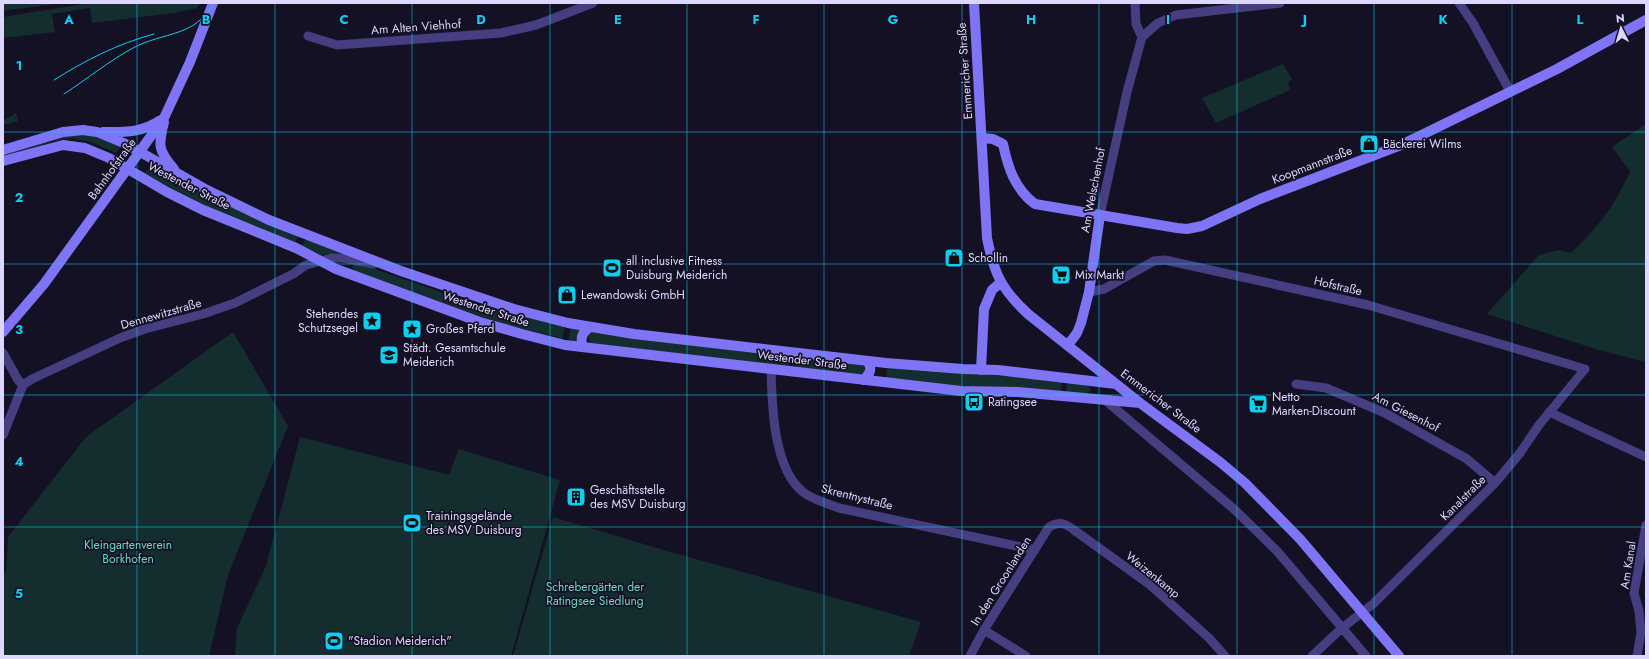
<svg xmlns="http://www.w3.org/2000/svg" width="1649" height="659" font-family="Jost,sans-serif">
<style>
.green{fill:#142e2f}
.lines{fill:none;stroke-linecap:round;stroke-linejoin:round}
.street{stroke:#453f81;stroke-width:9}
.secondary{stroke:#7f74f6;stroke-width:10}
.tram{stroke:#10cef0;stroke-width:1}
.grid{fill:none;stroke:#10cef0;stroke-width:1;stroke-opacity:0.55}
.labels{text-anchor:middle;stroke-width:3.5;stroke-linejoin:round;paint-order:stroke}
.street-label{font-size:12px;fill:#ded7fd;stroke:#151125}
.poi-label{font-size:12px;fill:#ded7fd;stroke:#151125;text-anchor:start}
.park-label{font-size:12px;fill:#67d9c2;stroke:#151125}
.grid-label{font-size:13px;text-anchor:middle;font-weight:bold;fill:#10cef0;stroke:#151125;stroke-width:3.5;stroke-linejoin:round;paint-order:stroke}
</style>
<rect width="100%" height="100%" fill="#151125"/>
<path class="green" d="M3,3H63L3,11Z
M90,3H200L197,8L174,13L92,23L90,8L52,14L55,32L3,38V17Z
M1283,64L1292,79L1288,82L1290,90L1216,123L1202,98Z
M16,113L18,121L3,125V121Z
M1646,124V362L1599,350L1487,314L1539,255L1559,250L1571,253C1598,227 1615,206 1630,171L1612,147Z
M84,133L121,146L116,153L94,143L72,138L53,141L40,146L5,157L4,154L32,147L51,138Z
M150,166L234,208L298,235L295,243L210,208L145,174Z
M306,238L340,252V253L322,255L302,246Z
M357,263L470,302L565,325L562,340L557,337L507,325L355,272L352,267L354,264Z
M571,325L581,327L577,336V342H568Z
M233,332L288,426L228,575L209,656H3V580L6,569L8,537L86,437Z
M594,332L791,356L789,367L592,343L590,342L588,336L589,334Z
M797,357L861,364L864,366L865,371L859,375L796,368Z
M888,365L998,374L1062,381L1061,392L1018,387L985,388L885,381Z
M1067,382L1089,386L1091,390L1087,394L1066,392Z
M300,437L449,475L459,449L560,480L511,656H235L237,628L266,566Z
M553,517L667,551L921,622L909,656H513Z"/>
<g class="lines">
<path class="street" d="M1135,3L1136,24L1142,37
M1459,3L1473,23L1510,91
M308,36L337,45L501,33L536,25L593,3
M1100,215L1127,92L1142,37L1158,23L1176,15L1280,3
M1089,292L1104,289L1154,261L1165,260L1368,305L1585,369L1539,425L1520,453L1495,483L1373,604L1342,628L1312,656
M3,353L18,380L23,385
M771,369C772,405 773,468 803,492C813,500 827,503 839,508L1035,550
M1296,384L1326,388L1385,413L1467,459L1495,483
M1105,400L1235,510L1277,551L1366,656
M1549,412L1646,457
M3,435L23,385L32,379L120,338L145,329L203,314L235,303L293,274L306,265L332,258H343L374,264
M984,630L1026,656
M970,656L984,630L1049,527C1059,521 1065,523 1074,530L1149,584L1209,638L1225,656
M1637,656L1641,632L1639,611L1634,593L1646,525"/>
<path class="secondary" d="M974,3L987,238C994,273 1001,289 1028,314L1140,403L1220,462L1245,483L1300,539L1399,656
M164,122C158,146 158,150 174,169
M103,132C126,132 141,133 161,120
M982,138L993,139L1003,144C1008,168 1015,189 1035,204L1177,228L1187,229L1202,226L1260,199L1401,145L1557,69L1646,20
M3,150L63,132L83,130L97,132L126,144L207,190L269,220L401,271L514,309L568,323L634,334L886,363L963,369L998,370L1116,384
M3,161L63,145L85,148L109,158L167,192L203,210L296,248L336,269L480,322L522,334L565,345L961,391L1018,392L1140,403
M3,332L44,284L164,118L190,62L213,3
M1068,345L1077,333L1081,323L1089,292L1100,215
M582,347C581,338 581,333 590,327
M981,370L984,309L992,290L1000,283
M863,380C870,374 873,369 867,361"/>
<path class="tram" d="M54,80C86,60 117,44 154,34
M64,94C87,79 109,61 133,48C165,31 194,38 214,3"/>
</g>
<path class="grid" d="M137,3V656M275,3V656M412,3V656M550,3V656M687,3V656M824,3V656M962,3V656M1099,3V656M1237,3V656M1374,3V656M1512,3V656M3,132H1646M3,264H1646M3,395H1646M3,527H1646"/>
<defs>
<symbol id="shop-square" viewBox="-11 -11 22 22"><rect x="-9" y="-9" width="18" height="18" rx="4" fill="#10cef0" stroke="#151125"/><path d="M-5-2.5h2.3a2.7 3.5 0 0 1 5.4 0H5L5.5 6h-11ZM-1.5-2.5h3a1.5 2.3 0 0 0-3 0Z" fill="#111"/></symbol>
<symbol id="stadium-square" viewBox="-11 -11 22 22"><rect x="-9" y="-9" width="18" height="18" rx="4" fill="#10cef0" stroke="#151125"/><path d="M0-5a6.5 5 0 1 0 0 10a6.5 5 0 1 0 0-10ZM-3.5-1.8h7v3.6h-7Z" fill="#111"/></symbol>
<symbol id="supermarket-square" viewBox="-11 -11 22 22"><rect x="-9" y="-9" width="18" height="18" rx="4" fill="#10cef0" stroke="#151125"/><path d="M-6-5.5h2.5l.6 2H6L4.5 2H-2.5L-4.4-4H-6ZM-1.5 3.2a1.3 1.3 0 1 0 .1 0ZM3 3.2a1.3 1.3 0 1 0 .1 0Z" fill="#111"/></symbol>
<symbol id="sight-square" viewBox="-11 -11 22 22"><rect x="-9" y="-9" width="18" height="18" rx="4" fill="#10cef0" stroke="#151125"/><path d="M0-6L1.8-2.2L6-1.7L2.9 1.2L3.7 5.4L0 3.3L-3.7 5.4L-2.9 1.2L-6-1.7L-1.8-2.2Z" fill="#111"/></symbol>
<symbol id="school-square" viewBox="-11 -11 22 22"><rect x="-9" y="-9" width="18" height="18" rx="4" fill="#10cef0" stroke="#151125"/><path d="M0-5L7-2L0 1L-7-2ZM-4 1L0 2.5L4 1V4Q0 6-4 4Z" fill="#111"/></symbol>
<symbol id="bus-square" viewBox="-11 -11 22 22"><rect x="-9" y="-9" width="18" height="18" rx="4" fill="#10cef0" stroke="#151125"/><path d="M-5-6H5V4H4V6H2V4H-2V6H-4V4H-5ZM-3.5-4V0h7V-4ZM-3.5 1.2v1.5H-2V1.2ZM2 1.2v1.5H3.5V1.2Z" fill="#111"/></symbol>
<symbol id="building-square" viewBox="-11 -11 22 22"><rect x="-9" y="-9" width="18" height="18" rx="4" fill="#10cef0" stroke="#151125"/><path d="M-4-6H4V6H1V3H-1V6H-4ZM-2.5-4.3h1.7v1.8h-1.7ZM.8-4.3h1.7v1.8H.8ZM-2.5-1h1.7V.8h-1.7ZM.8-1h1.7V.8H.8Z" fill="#111"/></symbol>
</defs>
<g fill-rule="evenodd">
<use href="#shop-square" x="1358" y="133" width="22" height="22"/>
<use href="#shop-square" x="943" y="247" width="22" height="22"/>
<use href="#stadium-square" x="601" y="257" width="22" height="22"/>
<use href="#supermarket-square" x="1050" y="264" width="22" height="22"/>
<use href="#shop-square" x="556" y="284" width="22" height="22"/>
<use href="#sight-square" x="361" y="310" width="22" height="22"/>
<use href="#sight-square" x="401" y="318" width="22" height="22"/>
<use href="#school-square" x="378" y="344" width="22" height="22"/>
<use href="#bus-square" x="963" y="391" width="22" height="22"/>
<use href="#supermarket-square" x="1247" y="393" width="22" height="22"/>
<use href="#building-square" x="565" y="486" width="22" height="22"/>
<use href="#stadium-square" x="401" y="512" width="22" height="22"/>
<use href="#stadium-square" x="323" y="630" width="22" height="22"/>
</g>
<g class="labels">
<g class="street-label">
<text transform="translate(416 27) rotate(-4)" y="4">Am Alten Viehhof</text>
<text transform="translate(965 71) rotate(-94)" y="4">Emmericher Straße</text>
<text transform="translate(1312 165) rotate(-21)" y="4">Koopmannstraße</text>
<text transform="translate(112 169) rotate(-54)" y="4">Bahnhofstraße</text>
<text transform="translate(189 186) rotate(27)" y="4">Westender Straße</text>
<text transform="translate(1093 190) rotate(-79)" y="4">Am Welschenhof</text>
<text transform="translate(1338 286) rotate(13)" y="4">Hofstraße</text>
<text transform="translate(486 309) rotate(18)" y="4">Westender Straße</text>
<text transform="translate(161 314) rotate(-16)" y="4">Dennewitzstraße</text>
<text transform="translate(802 360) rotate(7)" y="4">Westender Straße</text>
<text transform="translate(1161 401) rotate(37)" y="4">Emmericher Straße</text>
<text transform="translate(1406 412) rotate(27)" y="4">Am Giesenhof</text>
<text transform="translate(857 497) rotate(14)" y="4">Skrentnystraße</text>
<text transform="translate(1463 498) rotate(-45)" y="4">Kanalstraße</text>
<text transform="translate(1628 565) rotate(-81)" y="4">Am Kanal</text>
<text transform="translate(1153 575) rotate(39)" y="4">Weizenkamp</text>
<text transform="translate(1001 581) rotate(-58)" y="4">In den Groonlanden</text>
</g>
<g class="poi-label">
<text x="1383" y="148">Bäckerei Wilms</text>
<text x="968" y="262">Schollin</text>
<text x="626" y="265">all inclusive Fitness<tspan x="626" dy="14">Duisburg Meiderich</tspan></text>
<text x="1075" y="279">Mix Markt</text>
<text x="581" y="299">Lewandowski GmbH</text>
<text x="358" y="318" text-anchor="end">Stehendes<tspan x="358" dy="14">Schutzsegel</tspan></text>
<text x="426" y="333">Großes Pferd</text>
<text x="403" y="352">Städt. Gesamtschule<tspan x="403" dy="14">Meiderich</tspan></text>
<text x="1272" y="401">Netto<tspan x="1272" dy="14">Marken-Discount</tspan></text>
<text x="988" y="406">Ratingsee</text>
<text x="590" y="494">Geschäftsstelle<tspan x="590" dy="14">des MSV Duisburg</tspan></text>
<text x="426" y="520">Trainingsgelände<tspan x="426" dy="14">des MSV Duisburg</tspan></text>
<text x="348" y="645">"Stadion Meiderich"</text>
</g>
<g class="park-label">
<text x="128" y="549">Kleingartenverein<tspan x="128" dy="14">Borkhofen</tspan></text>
<text x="595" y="591">Schrebergärten der<tspan x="595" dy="14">Ratingsee Siedlung</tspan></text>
</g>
</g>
<g class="grid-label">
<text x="69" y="24">A</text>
<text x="206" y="24">B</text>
<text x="344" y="24">C</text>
<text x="481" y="24">D</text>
<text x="618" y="24">E</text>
<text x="756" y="24">F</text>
<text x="893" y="24">G</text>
<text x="1031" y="24">H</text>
<text x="1168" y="24">I</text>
<text x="1305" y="24">J</text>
<text x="1443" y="24">K</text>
<text x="1580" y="24">L</text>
<text x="19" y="70">1</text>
<text x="19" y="202">2</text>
<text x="19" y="334">3</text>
<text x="19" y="466">4</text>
<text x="19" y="598">5</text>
</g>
<rect width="1649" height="659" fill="none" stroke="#ded7fd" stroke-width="8"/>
<g transform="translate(1621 28) rotate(355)" stroke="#151125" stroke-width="3" paint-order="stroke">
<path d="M0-3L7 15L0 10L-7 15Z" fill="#ded7fd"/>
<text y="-6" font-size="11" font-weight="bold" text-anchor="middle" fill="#ded7fd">N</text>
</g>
</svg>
